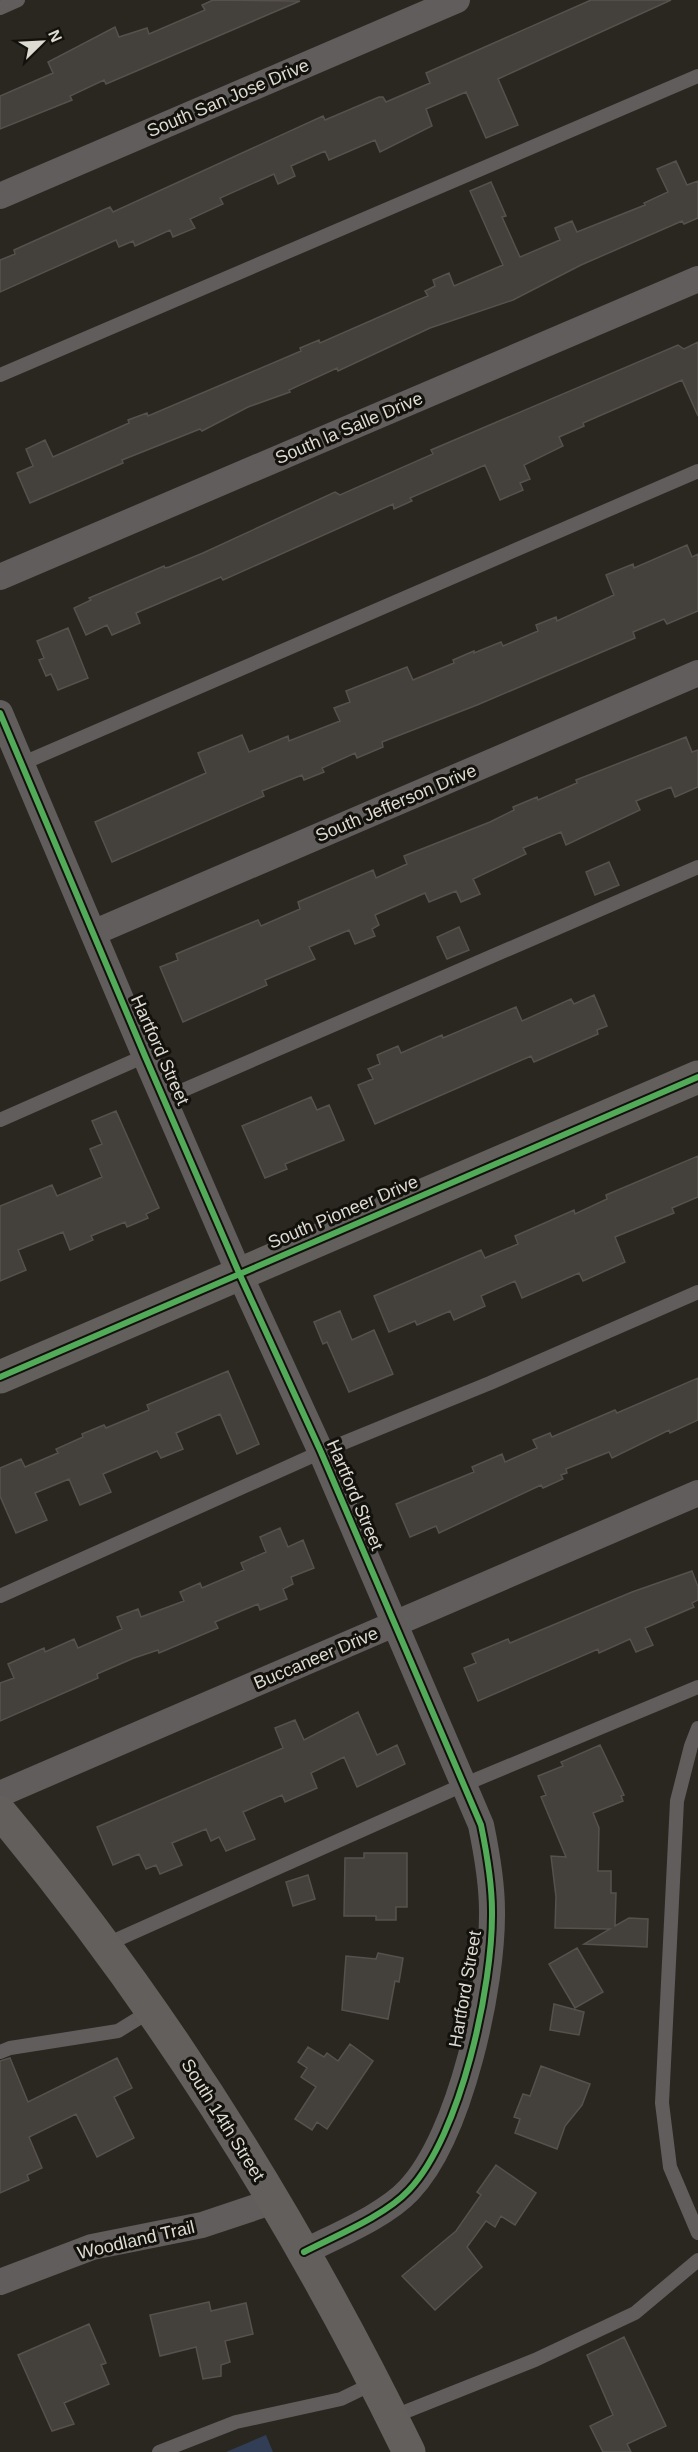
<svg xmlns="http://www.w3.org/2000/svg" width="698" height="2452" font-family="Helvetica,sans-serif">
<style>
.water{fill:#313e55}
.building{fill:#44403c;stroke:#56514d;stroke-width:1.5}
.lines{fill:none;stroke-linecap:round;stroke-linejoin:round}
.lane{stroke:#605d5c;stroke-width:14}
.street{stroke:#605d5c;stroke-width:26}
.secondary{stroke:#625f5c;stroke-width:33}
.cycleway-casing{stroke:#13110c;stroke-width:10}
.cycleway{stroke:#51ab58;stroke-width:6}
.labels{text-anchor:middle;stroke-width:6;stroke-linejoin:round;paint-order:stroke}
.street-label{font-size:18px;fill:#dddad2;stroke:#13110c}
</style>
<rect width="100%" height="100%" fill="#2a2720"/>
<path class="water" d="M266,2435L273,2452H226Z"/>
<path class="building" d="M213,0L300,1L106,84L104,80L70,96L72,100L0,129V96L53,73L48,62L115,27L119,37L147,28L149,34L205,10L202,5Z
M591,0H671L498,79L518,125L486,138L466,92L426,109L432,126L380,152L375,140L329,160L325,151L291,166L295,176L278,184L274,174L220,198L223,204L190,219L195,228L173,237L170,230L135,246L133,241L119,247L116,240L0,292V260L15,254L14,250L110,207L113,212L323,116L325,120L379,97H383L386,102L430,83L426,73Z
M676,161L687,185L698,181V218L684,224L682,221L581,265L513,300L430,328L338,371L337,368L289,390L290,392L248,407L202,431L200,429L122,460L123,463L30,503L17,473L33,466L26,449L45,440L53,457L129,423L128,420L147,413L148,416L301,351L300,348L319,340L320,343L418,300L428,296L425,291L435,286L433,280L449,273L454,286L503,265L470,191L491,182L506,216L502,217L520,257L560,240L555,228L572,221L577,232L645,205L644,203L668,192L657,169Z
M698,342V416L682,380L583,423L584,426L559,437L563,446L524,465L530,479L520,483L523,490L500,500L485,465L410,498L412,501L394,509L393,504L223,580L221,577L136,613L140,623L112,635L107,625L86,635L74,608L91,600L89,598L164,566L165,568L169,567L203,553L335,492L340,495L433,454L431,450L678,345L684,349Z
M687,545L692,557L698,554V611L667,624L664,619L633,632L635,638L477,705L382,742L383,747L357,758L355,753L322,768L324,772L304,780L302,775L262,791L264,796L112,862L95,822L206,773L198,753L242,735L249,752L288,736L289,741L340,721L334,708L350,702L346,691L407,667L413,680L454,663L453,660L474,651V653L501,642L503,646L538,631L536,625L556,617L557,621L614,595L606,575L633,564L634,568Z
M68,628L88,678L58,690L51,674L46,676L39,660L44,658L37,641Z
M686,737L692,752L698,750V787L675,797L671,787L636,801L640,810L566,845L561,832L523,848L526,854L473,879L480,894L461,902L456,891L429,902L425,893L375,915L379,925L372,929L375,936L355,944L349,930L309,947L315,959L265,980L267,985L183,1022L160,967L178,960L176,954L258,920L261,926L300,909L298,902L373,870L376,878L407,864L404,856L490,822L514,810L513,807L537,797L538,800L577,783L576,780Z
M609,862L619,885L595,895L586,872Z
M459,927L469,950L447,959L437,937Z
M594,995L607,1026L597,1030L598,1034L534,1062L531,1056L375,1124L358,1085L373,1079L368,1069L380,1064L377,1055L398,1046L401,1053L442,1035L443,1038L516,1007L522,1021L571,999L574,1004Z
M311,1097L317,1110L329,1105L344,1140L285,1164L287,1169L265,1178L242,1126Z
M116,1111L159,1208L146,1214L148,1218L127,1227L125,1222L91,1236L93,1240L70,1250L63,1232L18,1250L26,1270L0,1281V1206L52,1185L57,1196L102,1177L90,1149L102,1144L92,1121Z
M698,1156V1197L672,1208L674,1213L615,1237L625,1262L583,1281L579,1273L522,1298L515,1281L481,1296L485,1306L454,1320L450,1311L417,1325L415,1321L389,1332L374,1296L481,1250L485,1258L518,1244L515,1236L574,1210L575,1214L607,1199L606,1195Z
M340,1311L352,1340L374,1330L393,1374L349,1392L327,1342L323,1344L314,1322Z
M228,1371L259,1444L237,1454L220,1414L176,1433L183,1449L161,1458L157,1451L103,1474L111,1492L80,1505L69,1479L35,1493L47,1520L16,1533L0,1496V1468L21,1459L25,1467L58,1453L56,1449L83,1437L82,1434L104,1425L106,1428L149,1410L147,1405Z
M698,1378V1420L670,1433L669,1430L612,1458L609,1452L566,1469L567,1473L561,1475L563,1479L543,1488L541,1485L439,1533L436,1526L410,1537L396,1504L474,1472L472,1467L502,1454L505,1462L537,1448L533,1440L550,1433L552,1437L615,1410L617,1413Z
M280,1528L288,1547L303,1540L314,1568L291,1577L293,1584L283,1589L287,1599L260,1610L258,1604L215,1622L218,1628L159,1653L158,1650L134,1658L97,1674L98,1678L0,1721V1683L14,1678L8,1664L44,1648L45,1652L74,1639L78,1648L122,1629L117,1617L138,1609L141,1617L184,1601L180,1592L200,1583L202,1588L244,1570L241,1563L266,1552L260,1537Z
M692,1571L698,1587V1600L692,1603L694,1607L645,1628L653,1645L636,1652L630,1639L599,1653L598,1649L478,1701L464,1668L476,1663L472,1654L508,1639L510,1643L632,1592Z
M358,1712L377,1755L397,1745L405,1764L357,1787L344,1757L311,1773L317,1788L285,1802L282,1795L243,1812L255,1839L226,1851L219,1837L211,1841L206,1829L172,1843L182,1865L160,1874L156,1865L146,1869L139,1854L113,1865L97,1827L283,1748L275,1728L295,1720L304,1740Z
M600,1745L624,1795L621,1796L623,1801L593,1813L599,1828L598,1871H611V1893H616L615,1926L629,1918L648,1919L647,1947L584,1944L610,1929L555,1928L556,1897L551,1856L566,1857L541,1797L546,1795L538,1776L563,1766L561,1762Z
M364,1853H407V1907H396V1920H376V1916H344L345,1858H364Z
M308,1875L315,1899L293,1906L286,1882Z
M577,1948L603,1992L575,2008L549,1964Z
M378,1953L403,1958L399,1982L395,1981L388,2019L342,2010L346,1956L376,1959Z
M554,2004L584,2012L579,2035L550,2030Z
M350,2044L373,2061L327,2129L317,2122L312,2130L295,2119L316,2087L301,2077L307,2068L298,2062L308,2047L324,2057L327,2053L338,2061Z
M10,2058L28,2102L117,2058L132,2088L114,2097L134,2138L97,2157L76,2114L29,2137L42,2168L27,2175L29,2180L0,2193V2061Z
M541,2066L590,2084L582,2105L565,2126L557,2149L515,2133L520,2119L514,2117L523,2094L530,2096Z
M496,2165L536,2193L515,2225L501,2216L495,2227L486,2221L467,2247L482,2267L435,2310L402,2276L456,2231L481,2195L477,2192Z
M209,2302L211,2311L246,2303L253,2334L225,2341L230,2362L221,2365V2376L203,2379L196,2347L160,2356L150,2315Z
M89,2324L106,2363L101,2365L109,2384L64,2403L74,2424L52,2431L18,2355Z
M624,2337L666,2426L627,2444L631,2452H603L590,2426L613,2415L587,2355Z"/>
<g class="lines">
<path class="lane" d="M0,8L18,0
M0,375L698,76
M21,764L698,471
M165,1098L698,867
M0,1120L145,1056
M0,1596L321,1452L490,1383L698,1292
M698,1728L691,1746L677,1801L662,2103L670,2167L698,2233
M105,1945L463,1785L698,1687
M0,2052L10,2048L118,2031L152,2010
M392,2417L535,2360L635,2313L698,2260
M159,2452L236,2422L341,2399L374,2383"/>
<path class="street" d="M0,196L457,0
M0,577L698,279
M0,713L145,1056L239,1273L321,1452L481,1825C487,1854 492,1882 492,1911C493,1985 461,2135 409,2190C385,2216 335,2236 304,2252
M93,933L698,673
M0,1794L698,1493
M0,2282L92,2247L202,2225L274,2201"/>
<path class="secondary" d="M0,1377L698,1077
M0,1812C163,2007 298,2224 409,2452"/>
<defs>
<path id="cycleway" d="M0,713L145,1056L239,1273L321,1452L481,1825C487,1854 492,1882 492,1911C493,1985 461,2135 409,2190C385,2216 335,2236 304,2252
M0,1377L698,1077"/>
</defs>
<use href="#cycleway" class="cycleway-casing"/>
<use href="#cycleway" class="cycleway"/>
</g>
<g class="labels">
<g class="street-label">
<text transform="translate(228 98) rotate(-23)" y="6">South San Jose Drive</text>
<text transform="translate(349 428) rotate(-23)" y="6">South la Salle Drive</text>
<text transform="translate(396 803) rotate(-23)" y="6">South Jefferson Drive</text>
<text transform="translate(160 1050) rotate(66)" y="6">Hartford Street</text>
<text transform="translate(343 1212) rotate(-23)" y="6">South Pioneer Drive</text>
<text transform="translate(355 1495) rotate(67)" y="6">Hartford Street</text>
<text transform="translate(316 1658) rotate(-23)" y="6">Buccaneer Drive</text>
<text transform="translate(465 1989) rotate(-80)" y="6">Hartford Street</text>
<text transform="translate(223 2120) rotate(58)" y="6">South 14th Street</text>
<text transform="translate(136 2240) rotate(-13)" y="6">Woodland Trail</text>
</g>
</g>
<g transform="translate(42 42) rotate(66)" stroke="#13110c" stroke-width="4.5" paint-order="stroke">
<path d="M0-4.5L10 22L0 15L-10 22Z" fill="#dddad2"/>
<text y="-9" font-size="16" font-weight="bold" text-anchor="middle" fill="#dddad2">N</text>
</g>
</svg>
